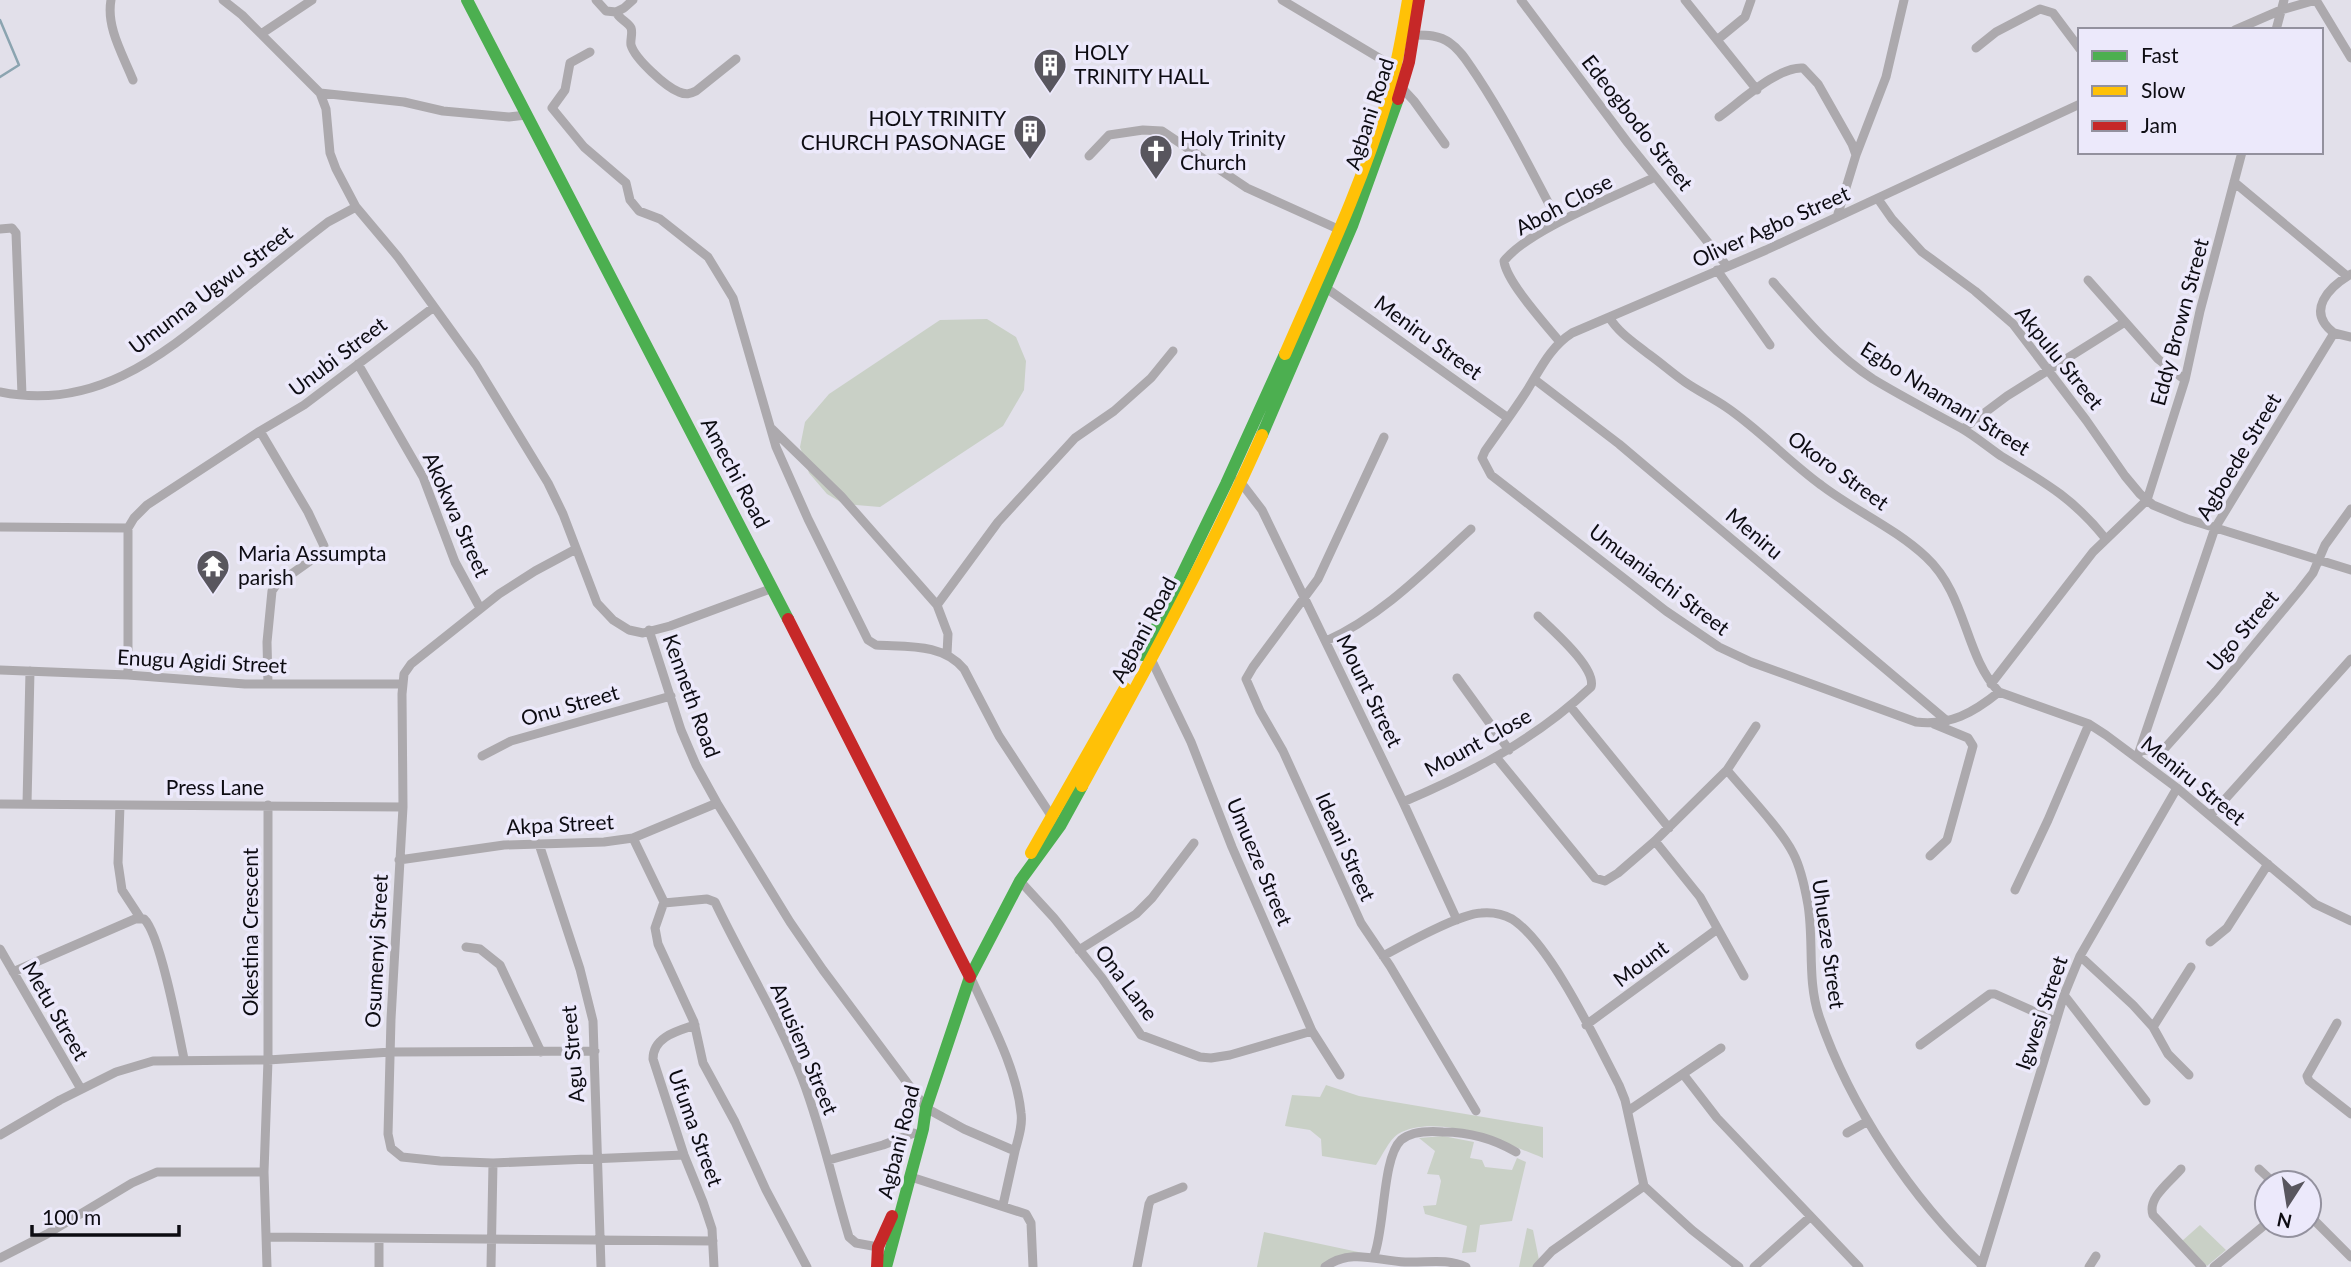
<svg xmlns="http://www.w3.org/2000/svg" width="2351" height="1267" font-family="Lato,sans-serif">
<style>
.green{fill:#c9d0c6}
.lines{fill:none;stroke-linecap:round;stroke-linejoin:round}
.stream{stroke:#8ba4b0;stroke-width:2.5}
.street{stroke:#aca9ad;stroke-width:9}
.fast{stroke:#4caf50;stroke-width:12}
.slow{stroke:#ffc107;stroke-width:12}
.jam{stroke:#c62828;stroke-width:12}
.labels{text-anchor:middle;stroke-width:7;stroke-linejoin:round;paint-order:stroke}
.poi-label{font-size:21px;fill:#0d0c12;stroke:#ece9fb;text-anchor:start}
.street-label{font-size:21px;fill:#0d0c12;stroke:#ece9fb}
</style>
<rect width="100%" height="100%" fill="#e2e0ea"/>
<path class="green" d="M987,319L1016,337L1026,361L1024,390L1003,426L880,507L844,504L827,494L809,473L800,447L805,422L829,394L940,320Z
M1326,1085L1359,1096L1543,1127V1158C1505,1143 1437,1112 1398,1134C1389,1140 1382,1156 1376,1165L1322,1156L1321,1139L1310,1130L1285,1126L1292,1095L1320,1097Z
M1443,1136L1474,1142L1470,1158L1482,1160L1485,1167L1512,1170L1517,1158L1526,1162L1512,1221L1480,1225L1476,1252L1462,1253L1467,1226L1425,1214L1423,1206L1436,1205L1441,1181L1439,1175L1427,1174L1435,1151L1419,1138Z
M2200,1225L2226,1250L2207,1266L2182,1241Z
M1527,1228L1533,1230L1539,1260L1536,1267H1519Z
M1264,1232L1363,1253L1322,1267H1257Z"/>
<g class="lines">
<path class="stream" d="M0,20L19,65L0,77"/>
<path class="street" d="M111,0C106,27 123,55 133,80
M223,0L242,15L320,93L326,109L330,153L336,169L356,207L398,257L476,365L548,483L563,514L597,603L613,620L629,630L643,633L670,626L773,588
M596,0L606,11L616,12C619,19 628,22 631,28C633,33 630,40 631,45C635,59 666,87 679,92C686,95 690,94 696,91L736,59
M1282,0L1396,68
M1521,0L1628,143L1727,266
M1685,0L1757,90
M2316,0L2351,58
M616,12L624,8L633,0
M2235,30L2281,10L2316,0
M2276,30L2284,0
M261,34L312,0
M1414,35C1427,35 1439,35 1450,43C1462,51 1469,65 1477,76C1504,117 1526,160 1549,204
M1717,40L1745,17L1751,0
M1976,48L1996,32L2040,9L2053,13L2080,49
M590,52L570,63L565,90L552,108L584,147L626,183L630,200L639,211L660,219L708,257L733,298L776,447L808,519L868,640L876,645C907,647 943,643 964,669L999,736L1054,820
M1402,88L1414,101L1445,144
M320,93L404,102L443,111L509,117L526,115
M1719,117C1739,103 1778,66 1803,68L1818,84L1852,144L1856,155
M1089,156L1109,135L1143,130L1162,131L1247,188L1338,229
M2234,182L2347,276
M1878,199L1892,219L1922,252L1975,291L2013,324L2086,420L2125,476L2140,494L2153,505L2187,519L2351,570
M1837,217L1856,155L1886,77L1904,0
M0,229L12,228L16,233L22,395
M1717,270L1770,345
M2088,280L2158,359L2185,380
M1773,282C1802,315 1834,354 1873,379C1901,396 1932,412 1961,428C1975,436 1988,447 2001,456C2044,482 2073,498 2105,538
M1322,285L1508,418
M1609,317C1618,332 1633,342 1647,353C1660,362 1672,373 1685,382C1698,391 1713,398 1726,407C1760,430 1788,461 1821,485C1855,511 1895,528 1926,557C1967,595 1964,655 1999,692L2089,724L2106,735L2177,788L2315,904L2351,921
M2334,333L2351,337
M1559,341C1545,324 1506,281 1504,261C1529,229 1617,196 1655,177
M358,364L423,477L455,562L480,608
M1534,379L1619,444L1947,721
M0,392C94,411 159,358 227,303C260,276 294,248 328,222L356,207
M772,429L841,496L937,605L948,634L947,654
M1963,429L2007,396L2125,322
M260,431L308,512L324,546V551L276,585L272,591L267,642L268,684
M1384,437L1318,579L1253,667L1246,679L1260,711L1283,751L1361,923L1390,966L1476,1111
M1239,480L1262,510L1403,802L1457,920
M0,527L128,528L134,518L147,505L260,431L304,405L434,307
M576,549L535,571L499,594L411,664L404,674L402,694L403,807L391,1019L388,1134L391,1148L402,1157L440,1161L493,1163L684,1155
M937,605L998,522L1075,438L1114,411L1151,378L1173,351
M649,630L681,730L696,765L717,803L790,922L823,970L926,1108L964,1129L1015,1151L1003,1205
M1326,641C1382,616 1427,569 1471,529
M1151,659L1191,742L1232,847L1312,1031L1340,1075
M0,670L128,675L245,684H403
M128,675V528
M1457,678L1509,750
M1991,684L2093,552L2147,500L2185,380L2200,311L2242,152
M1999,692C1973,713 1950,726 1916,722L1751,662L1719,647L1666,611L1491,475L1482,458L1485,451C1499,431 1513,412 1526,392C1540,370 1549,348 1572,333L1766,250L2080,104
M1570,706L1669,828
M2140,751L2165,748L2216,691L2299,591L2313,573L2325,545L2351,509
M482,756L511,741L671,696
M1496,757L1595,878L1605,881L1618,873L1655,841L1727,770L1756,726
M2137,758L2215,528L2334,333C2305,311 2329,287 2351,274
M1727,770C1746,793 1780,828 1793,853C1801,868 1805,888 1808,905C1814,942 1807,980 1819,1016C1850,1107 1912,1199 1981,1264
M1403,802C1472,773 1537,738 1591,687C1597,668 1551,629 1538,616
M0,804L403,807
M27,804L30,671
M120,805L118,863L122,890L141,919
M2210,816L2351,659
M633,838L664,902L655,928L658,944L694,1022L703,1063L735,1122L766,1190L807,1267
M1655,841L1700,897L1744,976
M539,844L580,969L593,1021L601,1267
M1930,856L1947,840L1973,746L1968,738L1934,724
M399,860L504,845L604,842L633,838L717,803
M1020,881L1054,918L1102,978L1141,1035L1200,1057L1211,1058L1230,1055L1312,1031
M2015,890L2048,820L2089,724
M664,903L707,899L715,902C743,961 778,1017 802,1078C822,1130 833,1184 849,1237L856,1243L878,1247
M2210,942L2227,928L2268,864
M466,947L480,949L500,965L541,1052
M0,949L81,1089
M1079,950L1136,914L1152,898L1194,843
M1383,956C1405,944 1459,914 1481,913C1492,912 1503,914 1512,919C1551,944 1597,1043 1619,1085L1625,1100L1644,1186L1692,1230L1739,1267
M2080,956L2133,1005L2153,1027L2168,1054L2189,1075
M13,972L135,919H144C160,933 179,1034 184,1059
M971,978C989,1018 1017,1069 1021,1113C1023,1125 1018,1139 1015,1151
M2064,995L2146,1101
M2337,1023L2307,1076L2309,1081L2351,1114
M695,1025C677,1031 653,1037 653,1059L684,1155L703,1202L712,1229L714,1267
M1586,1025L1716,930
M2153,1027L2191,967
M1920,1045L1990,994H1995L2055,1021
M1683,1074L1717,1118L1859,1267
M1628,1111L1721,1048
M1847,1133L1868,1121
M0,1135L60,1100L116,1072L153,1061L268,1060L391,1052L595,1051
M829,1160L883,1145L914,1133
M2181,1169C2170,1182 2147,1198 2153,1215L2202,1267
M2259,1169L2274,1183
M911,1177L1026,1214L1031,1223L1033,1267
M2309,1215L2351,1257
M266,1237L713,1241
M1374,1256C1385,1229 1382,1158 1401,1140C1412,1131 1430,1131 1443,1132C1469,1132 1494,1139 1516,1152
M0,1258L47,1234L132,1183L157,1172H264
M267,1267L264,1172L268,1060V805
M379,1267V1239
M491,1267L493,1163
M1137,1267L1149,1204L1151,1200L1183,1187
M1325,1267C1351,1248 1378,1261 1405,1262C1427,1263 1446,1258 1466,1267
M1537,1267L1552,1251L1644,1186
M1754,1267L1810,1217
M1981,1267L2064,995L2080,956L2177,788
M2089,1267L2096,1256
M2214,1267L2267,1223"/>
<path class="fast" d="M467,0L788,619
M1262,435L1352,226L1398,99
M1143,655L1226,484L1285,354
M886,1267L923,1129L926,1108L970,977L1020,881L1060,826L1082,786"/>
<path class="slow" d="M1285,354C1321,271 1361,188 1387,100C1397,67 1402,34 1408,0
M1082,786C1145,671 1209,555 1262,435
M1031,853L1125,688"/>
<path class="jam" d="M1398,99L1409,62L1419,0
M788,619L970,977
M877,1267L878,1247L892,1216"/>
</g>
<defs>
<symbol id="building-pin" viewBox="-11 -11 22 30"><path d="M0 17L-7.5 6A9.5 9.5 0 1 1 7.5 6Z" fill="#58565e" stroke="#ece9fb"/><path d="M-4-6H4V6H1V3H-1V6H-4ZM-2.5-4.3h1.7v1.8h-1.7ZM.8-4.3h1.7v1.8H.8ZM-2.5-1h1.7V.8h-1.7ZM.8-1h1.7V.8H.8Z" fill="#fff"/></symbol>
<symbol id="church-pin" viewBox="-11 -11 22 30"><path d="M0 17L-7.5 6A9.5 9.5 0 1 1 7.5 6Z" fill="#58565e" stroke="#ece9fb"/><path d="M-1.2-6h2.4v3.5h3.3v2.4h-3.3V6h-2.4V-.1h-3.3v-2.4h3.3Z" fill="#fff"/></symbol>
<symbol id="temple-pin" viewBox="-11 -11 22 30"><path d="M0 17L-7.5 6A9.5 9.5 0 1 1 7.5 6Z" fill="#58565e" stroke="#ece9fb"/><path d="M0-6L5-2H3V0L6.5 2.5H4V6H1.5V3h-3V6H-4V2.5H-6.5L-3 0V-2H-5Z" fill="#fff"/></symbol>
</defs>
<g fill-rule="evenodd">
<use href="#building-pin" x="1031" y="46" width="38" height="52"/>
<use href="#building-pin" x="1011" y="112" width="38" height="52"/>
<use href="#church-pin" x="1137" y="132" width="38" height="52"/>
<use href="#temple-pin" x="194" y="547" width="38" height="52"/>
</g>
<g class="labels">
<g class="poi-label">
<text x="1074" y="60">HOLY<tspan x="1074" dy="24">TRINITY HALL</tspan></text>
<text x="1006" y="126" text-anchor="end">HOLY TRINITY<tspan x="1006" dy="24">CHURCH PASONAGE</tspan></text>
<text x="1180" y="146">Holy Trinity<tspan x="1180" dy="24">Church</tspan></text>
<text x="238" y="561">Maria Assumpta<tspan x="238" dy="24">parish</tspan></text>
</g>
<g class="street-label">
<text transform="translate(1370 114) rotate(-72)" y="7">Agbani Road</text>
<text transform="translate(1637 123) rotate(52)" y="7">Edeogbodo Street</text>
<text transform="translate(1564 205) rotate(-28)" y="7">Aboh Close</text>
<text transform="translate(1771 227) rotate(-24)" y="7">Oliver Agbo Street</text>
<text transform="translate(211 290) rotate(-37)" y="7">Umunna Ugwu Street</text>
<text transform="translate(2180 322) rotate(-75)" y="7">Eddy Brown Street</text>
<text transform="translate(1428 338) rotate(36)" y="7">Meniru Street</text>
<text transform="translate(338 357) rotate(-37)" y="7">Unubi Street</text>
<text transform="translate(2059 358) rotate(51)" y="7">Akpulu Street</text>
<text transform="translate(1945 399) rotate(32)" y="7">Egbo Nnamani Street</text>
<text transform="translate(2239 457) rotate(-59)" y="7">Agboede Street</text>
<text transform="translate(1838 471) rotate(36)" y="7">Okoro Street</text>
<text transform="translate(735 473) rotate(62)" y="7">Amechi Road</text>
<text transform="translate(456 515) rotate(66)" y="7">Akokwa Street</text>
<text transform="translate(1754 534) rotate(40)" y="7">Meniru</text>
<text transform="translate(1659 580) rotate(37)" y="7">Umuaniachi Street</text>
<text transform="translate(1144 630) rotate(-62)" y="7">Agbani Road</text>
<text transform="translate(2243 631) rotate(-50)" y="7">Ugo Street</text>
<text transform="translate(202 662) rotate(3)" y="7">Enugu Agidi Street</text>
<text transform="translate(1369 691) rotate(64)" y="7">Mount Street</text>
<text transform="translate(691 696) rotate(70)" y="7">Kenneth Road</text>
<text transform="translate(570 706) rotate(-16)" y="7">Onu Street</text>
<text transform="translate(1478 743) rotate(-29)" y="7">Mount Close</text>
<text transform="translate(2193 781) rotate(39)" y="7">Meniru Street</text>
<text x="215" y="795">Press Lane</text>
<text transform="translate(560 825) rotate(-3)" y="7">Akpa Street</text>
<text transform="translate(1345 847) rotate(66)" y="7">Ideani Street</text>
<text transform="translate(1259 862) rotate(67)" y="7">Umueze Street</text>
<text transform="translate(251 932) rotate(-90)" y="7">Okestina Crescent</text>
<text transform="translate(1828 944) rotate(82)" y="7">Uhueze Street</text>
<text transform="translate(377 951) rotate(-87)" y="7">Osumenyi Street</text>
<text transform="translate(1641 964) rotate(-37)" y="7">Mount</text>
<text transform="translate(1126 983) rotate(53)" y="7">Ona Lane</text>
<text transform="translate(55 1011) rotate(60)" y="7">Metu Street</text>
<text transform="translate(2042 1013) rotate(-71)" y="7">Igwesi Street</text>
<text transform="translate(804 1049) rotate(67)" y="7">Anusiem Street</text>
<text transform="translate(573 1054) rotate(-95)" y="7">Agu Street</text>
<text transform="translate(695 1128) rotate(70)" y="7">Ufuma Street</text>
<text transform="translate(899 1142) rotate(-76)" y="7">Agbani Road</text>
</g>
</g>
<rect x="2078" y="28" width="245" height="126" fill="#ece9fb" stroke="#93919e" stroke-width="2"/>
<rect x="2092" y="51" width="35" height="10" fill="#4caf50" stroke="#93919e" stroke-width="2"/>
<text x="2141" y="63" font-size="21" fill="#0d0c12">Fast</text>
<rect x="2092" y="86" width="35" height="10" fill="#ffc107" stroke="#93919e" stroke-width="2"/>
<text x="2141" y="98" font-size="21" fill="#0d0c12">Slow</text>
<rect x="2092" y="121" width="35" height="10" fill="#c62828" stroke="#93919e" stroke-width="2"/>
<text x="2141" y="133" font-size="21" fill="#0d0c12">Jam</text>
<g transform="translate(2288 1204) rotate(192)"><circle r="33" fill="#ece9fb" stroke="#93919e" stroke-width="2"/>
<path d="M0-5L12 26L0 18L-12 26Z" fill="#58565e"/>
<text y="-10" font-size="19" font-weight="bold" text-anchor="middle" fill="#0d0c12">N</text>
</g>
<path d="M32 1225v10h147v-10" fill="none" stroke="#0d0c12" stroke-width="3.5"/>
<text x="42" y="1225" font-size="21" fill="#0d0c12" stroke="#ece9fb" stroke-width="5" paint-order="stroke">100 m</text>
</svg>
